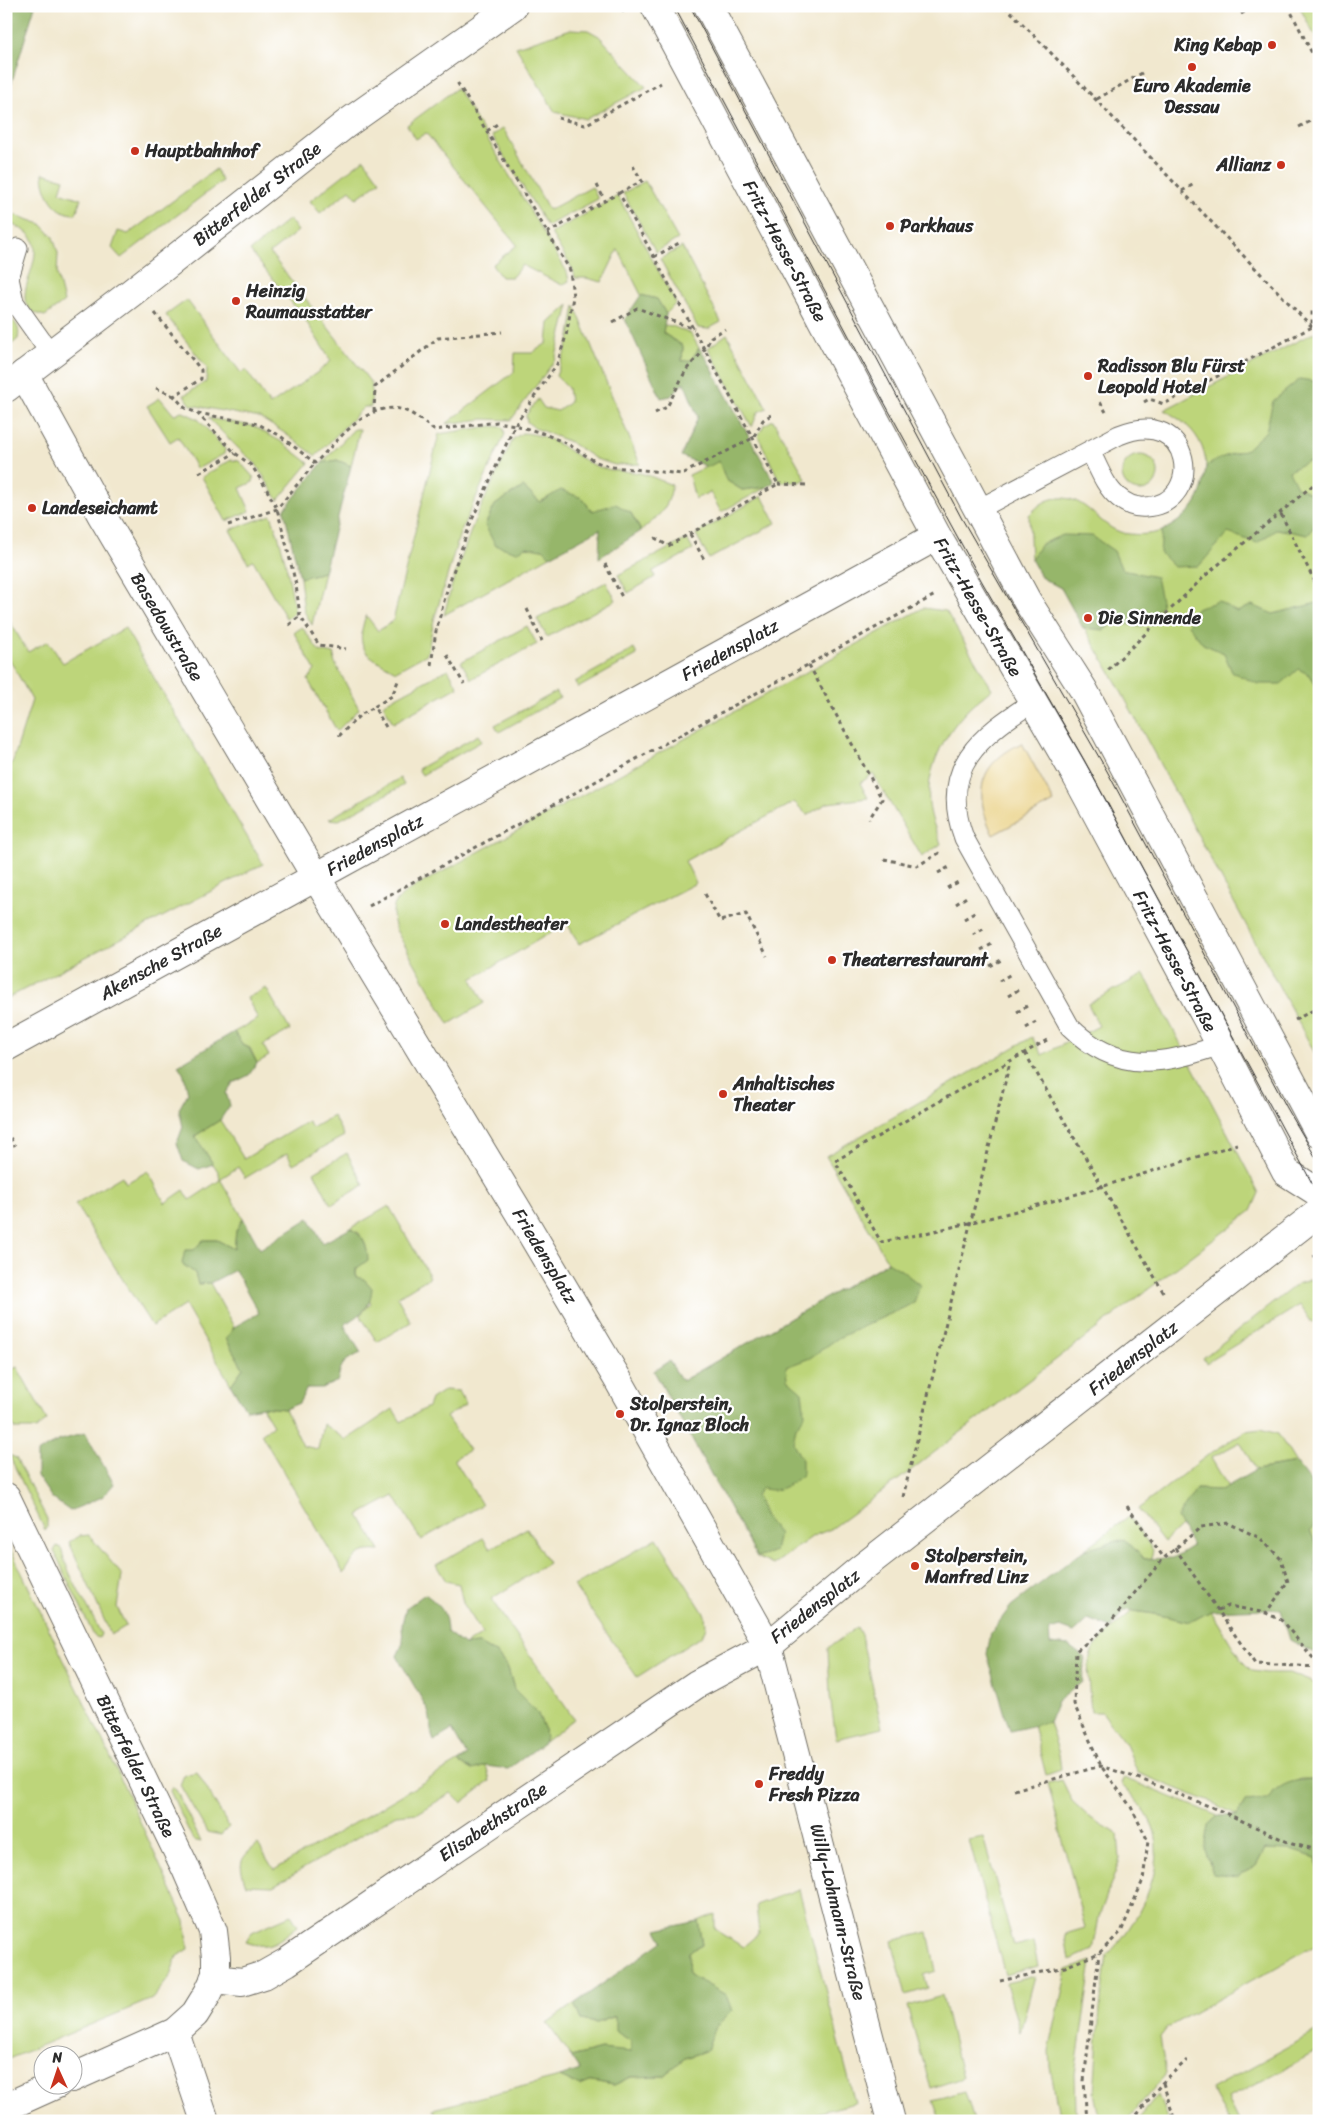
<svg xmlns="http://www.w3.org/2000/svg" width="1325" height="2127" font-family="Sriracha,sans-serif">
<style>
.green{fill:#bdd57a;stroke:#748052}
.forest{fill:#96b66a;stroke:#60704a}
.sand{fill:#eeda9e;stroke:#8c8264}
.lines{fill:none;stroke-linecap:round;stroke-linejoin:round}
.service-casing{stroke:#706d64;stroke-width:21}
.minor-casing{stroke:#706d64;stroke-width:30}
.tertiary-casing{stroke:#706d64;stroke-width:30}
.path{stroke:#706d64;stroke-width:3;stroke-dasharray:4 4;stroke-linecap:butt}
.service{stroke:#fff;stroke-width:19}
.minor{stroke:#fff;stroke-width:28}
.tertiary{stroke:#fff;stroke-width:28}
.tram{stroke:#2b2b2b;stroke-width:1}
.poi-dot{fill:#c8321e;stroke:#fff;stroke-width:2}
.labels{text-anchor:middle;stroke-width:4.5;stroke-linejoin:round;paint-order:stroke}
.poi-label{font-size:18px;font-weight:bold;fill:#2b2b2b;stroke:#fff;text-anchor:start}
.street-label{font-size:18px;fill:#2b2b2b;stroke:#fff}
</style>
<rect width="100%" height="100%" fill="#fff"/>
<filter id="ink" filterUnits="userSpaceOnUse"><feTurbulence type="fractalNoise" baseFrequency=".02" numOctaves="2"/><feDisplacementMap in="SourceGraphic" scale="10" xChannelSelector="R" yChannelSelector="G"/><feConvolveMatrix kernelMatrix="1 2 1 2 8 2 1 2 1" color-interpolation-filters="sRGB"/></filter>
<filter id="wash" filterUnits="userSpaceOnUse"><feTurbulence type="fractalNoise" baseFrequency=".0096" numOctaves="4" result="noise"/><feDisplacementMap in="SourceGraphic" scale="20" xChannelSelector="R" yChannelSelector="G"/><feGaussianBlur stdDeviation="1.12" result="paint"/><feColorMatrix in="noise" values="0 0 0 0 0 0 0 0 0 0 0 0 0 0 0 0 0 1.4 0 .05"/><feComposite in="paint" operator="in"/></filter>
<g filter="url(#wash)">
<rect width="100%" height="100%" fill="#f1e8cf"/>
<path class="green" d="M1299,6H1319V44Z
M571,29L588,30L599,36L646,87L586,119L555,112L516,47Z
M457,88L567,272L569,281L562,285L522,265L512,277H501L492,265L517,245L426,133L416,139L407,125Z
M503,128L549,210L592,187L598,199L547,226L492,136Z
M364,159L380,181L357,198L350,190L320,213L310,201Z
M216,169L222,181L121,258L112,248L118,231L128,234Z
M43,173L64,179L60,192L81,199L76,214C54,215 43,190 43,173Z
M645,181L678,239L656,252L623,193Z
M618,196L676,303L666,314L657,299L641,295L618,249L602,282L586,278H575L573,270L551,233Z
M6,212L41,224L53,237L58,253L57,274L64,302L45,316C0,307 47,264 32,238C27,230 15,226 6,222Z
M289,219L298,231L270,253L372,384L371,407H364L316,456L283,432L260,418L191,405L184,395L206,382L207,368L166,315L187,300L241,373L246,370L270,405L318,372L331,361L304,318L250,251Z
M682,247L721,322L708,329L698,328L660,259Z
M569,305L555,360L511,420L483,419L446,424L514,372L515,353H532L547,343L549,323Z
M575,306L640,464L615,465L596,459L570,442L535,428L527,422L526,415L538,399L544,408L558,411L570,402L568,388L556,376L569,341Z
M9,318C18,324 20,329 18,339L6,349V319Z
M664,325L672,326L691,334L699,348L691,360L682,361L683,346L663,333Z
M1319,330V1061L1116,682L1061,588L1042,578L1031,559L1029,515C1038,506 1045,499 1058,498C1086,496 1097,524 1120,532C1132,536 1151,535 1162,531C1196,520 1215,480 1202,447C1195,429 1180,419 1164,410Z
M727,334L767,408L758,412L752,427L708,348Z
M160,398L174,415L181,411L198,419L225,449L224,454L197,469L178,437L170,442L147,406Z
M208,418L253,426L280,441L309,463L278,500L256,464L238,448Z
M773,420L806,479L800,482H780L758,436L764,425Z
M491,426L503,427L505,434L460,533L434,620L427,654L396,671C366,655 354,651 366,615L378,631L393,621L439,434Z
M354,429H360L351,466L337,460L322,463Z
M522,433C553,434 568,453 594,465C610,472 623,470 639,473C650,475 661,481 672,485C669,509 658,516 641,531L631,513L592,511L582,498L540,503L523,487L495,505L525,547L543,549L550,556L444,615L453,581L474,522L513,439Z
M1122 473a18 18 0 1 1 36 0a18 18 0 1 1-36 0Z
M231,460L239,461L254,478L253,482L240,488L250,511L226,521L202,477Z
M719,461L726,480L742,490L767,487L721,512L710,492L695,499L689,475Z
M762,496L776,523L709,559L696,534Z
M271,515C283,546 290,580 295,613L286,618L253,560L248,563L230,530Z
M687,539L693,550L653,571L655,577L628,593L618,575Z
M324,572L312,625L304,611L300,578Z
M606,582L616,600L547,637L537,619Z
M923,608L946,611L992,689C983,697 971,705 963,715C940,740 922,780 931,815C933,825 938,834 941,844L922,857L873,774L860,783L868,798L828,803L807,815L794,802L685,861L696,883L579,944L567,923L472,979L484,1003L449,1024L396,930C390,907 392,903 411,889Z
M6,615L28,652L48,641L63,663L125,628L263,864L6,999V769L13,761L32,700L6,653Z
M527,626L537,644L471,679L461,662Z
M302,627L319,651L335,654L334,661L359,709L337,731L308,680L315,670L294,633Z
M634,649L637,655L578,688L575,682Z
M448,669L458,687L393,723L383,704Z
M556,692L560,698L499,732L495,725Z
M478,735L482,741L422,775L418,769Z
M400,778L404,785L339,820L329,819Z
M1144,974L1259,1193L1251,1211L902,1477L831,1529L813,1536L773,1565L757,1557L654,1371L669,1361L682,1381L888,1262L826,1156L1032,1037L1042,1055L1099,1026L1088,1004Z
M266,988L290,1030L263,1045L269,1056L257,1063L250,1048L243,1045L234,1032L258,1019L247,998Z
M333,1116L344,1136L293,1164L287,1153L245,1178L238,1167L220,1179L243,1218L236,1231L234,1249L217,1240H203L183,1264L195,1273L198,1284L210,1283L234,1327L226,1339L243,1368L231,1385L185,1305L152,1326L75,1204L122,1176L126,1183L148,1171L165,1203L184,1190L190,1200L220,1180L219,1173L195,1136L220,1120L244,1159L308,1121L312,1128Z
M347,1153L364,1185L331,1205L314,1172Z
M389,1206L430,1277L397,1297L411,1322L377,1342L360,1315L371,1303L356,1277L360,1234L351,1228Z
M1312,1279L1319,1291V1320L1312,1323L1300,1305L1206,1363L1203,1358L1297,1284Z
M17,1367L47,1420L36,1429H15L6,1414V1372Z
M445,1390L459,1391L466,1404L446,1417L469,1450L454,1459L482,1505L421,1540L394,1496L359,1515L380,1551C358,1549 355,1556 344,1574L261,1434L273,1425L262,1407L285,1409L303,1446L318,1449L323,1424L346,1440L393,1409L401,1422L428,1407L431,1399Z
M1261,1429L1278,1434L1296,1463L1256,1470L1240,1442L1211,1458L1228,1487L1221,1490L1196,1489L1178,1518L1182,1525L1164,1542L1138,1509L1208,1455L1245,1431Z
M9,1455L16,1458L47,1519V1528L45,1530Z
M1129,1516L1153,1550L1151,1558L1144,1559L1101,1547L1084,1550Z
M1319,1518V1575L1315,1573L1318,1548L1310,1531Z
M527,1528L548,1563L491,1599L574,1719L545,1742L544,1728L537,1712L514,1689L508,1668L497,1654L479,1644L464,1645L483,1634L463,1603L459,1584L446,1581L436,1565L483,1538L490,1549Z
M89,1535L122,1575L117,1607L126,1626L111,1635L69,1542L80,1536Z
M657,1538L705,1615L706,1627L702,1636L637,1677L574,1586Z
M6,1540L119,1775L185,1921L189,1949L177,1956L169,1978L152,1999L6,2060Z
M57,1546L61,1548C67,1576 89,1607 101,1634L99,1638L94,1636L54,1551Z
M1132,1611L1155,1614L1190,1622L1211,1611L1241,1660L1252,1671L1266,1673H1289L1319,1685V1748L1312,1751L1315,1779H1300L1268,1799L1246,1801L1237,1815L1213,1803L1138,1773L1125,1742L1102,1712H1091C1090,1695 1086,1674 1090,1657C1094,1642 1120,1622 1132,1611Z
M857,1627L861,1635L882,1728L836,1739L830,1696L828,1648Z
M1049,1722L1059,1754L1061,1770L1046,1775L1033,1725Z
M458,1762L472,1770L486,1766L490,1781L461,1803L451,1793L418,1813L396,1815L273,1886L246,1885C238,1862 239,1859 258,1844L274,1870Z
M197,1772L229,1827L221,1835L207,1832L180,1785L184,1775Z
M1124,1778L1218,1816L1208,1825L1256,1866L1265,1849L1291,1850L1317,1858L1319,1870V1943L1168,2027L1160,2037L1166,2074L1126,2121H1100L1094,2093L1100,2008L1107,1955C1135,1929 1169,1866 1153,1827C1146,1810 1134,1798 1121,1784Z
M1062,1780L1072,1801L1089,1817L1118,1834L1120,1859L1099,1917L1093,1950L1069,1960L1065,1934L1085,1928L1048,1783Z
M172,1787L176,1790L201,1842L193,1840L170,1791Z
M983,1837L1014,1946L1033,1942L1038,1966L1005,1975L969,1840Z
M799,1889L855,2103L786,2121H414L437,2115L433,2109L560,2077L580,2086L592,2081L614,2085L631,2077L663,2076L685,2058L707,2050L725,1995L688,1974L689,1952L702,1945L698,1921L715,1914V1929L743,1947L759,1933L756,1905Z
M291,1915L298,1926C279,1940 270,1951 246,1942L252,1932Z
M928,1932L936,1971L924,1975L928,1988L906,1995L892,1941Z
M1092,1961L1075,2074L1076,2112L1079,2121H1060L1050,2066L1049,2051L1067,1970Z
M1035,1976L1020,2032L1006,1983Z
M942,1996L962,2078L931,2088L907,2006Z
M574,2004L581,2020L597,2023L616,2016L631,2041V2053L601,2049L571,2057L547,2023Z
M1319,2030V2050L1228,2099L1239,2121H1229L1211,2089Z
M965,2091L974,2121H940L933,2100Z
M1158,2095L1168,2121H1137Z"/>
<path class="forest" d="M8,6H35L6,101V12Z
M641,295L657,299L666,314L663,333L683,346L682,361L691,360L699,348L705,356L774,482L767,487L742,490L726,480L719,461L708,467L681,456L698,417L684,382L671,396L661,398L625,319Z
M1300,379L1319,382V460L1306,462L1289,471L1297,487L1314,495C1322,515 1321,519 1308,535L1277,529L1257,543L1228,533L1199,566L1174,567L1160,553L1162,531C1192,515 1203,500 1206,466L1223,457L1247,449L1266,431L1273,401Z
M337,460L351,466L324,572L300,578L284,510L322,463Z
M523,487L540,502L561,490L582,498L592,511L616,504L631,513L641,531L599,558L600,529L550,556L543,549L525,547L517,552L495,545L485,525L495,505Z
M1063,535L1092,536L1114,551L1122,570L1156,577L1162,605L1141,627L1116,622L1104,630L1083,628L1061,588L1042,578L1031,559L1041,544Z
M1218,601L1237,612L1252,605L1273,614L1317,603L1319,605V691L1310,675L1298,669L1281,684H1258L1232,672L1224,653L1203,644L1188,625L1194,610Z
M234,1032L243,1045L249,1048L257,1063L249,1075L233,1083L226,1093L230,1105L220,1120L195,1136L213,1164L199,1169L183,1161L177,1143L183,1127L179,1109L188,1093L184,1075L178,1065Z
M243,1218L260,1249L309,1218L323,1243L351,1228C364,1237 367,1244 368,1260L356,1269V1277L364,1279L372,1288C370,1310 361,1313 344,1325L361,1353C345,1360 340,1363 338,1381L322,1388H307L299,1403L285,1409L262,1407L246,1410L231,1385L243,1368L226,1339L234,1327L259,1313L235,1270L210,1283L198,1284L195,1273L182,1264L185,1250H194L203,1240H217L234,1249L236,1231Z
M888,1262L901,1270L920,1285L914,1303L838,1338L810,1358L786,1367L787,1379L802,1392L805,1415L796,1427L793,1443L802,1460V1475C789,1485 778,1494 762,1488L756,1495L765,1517L779,1534L775,1551L757,1557L654,1371L669,1361L682,1381Z
M85,1433L114,1484L102,1497L70,1511L52,1498L37,1476V1453L58,1441Z
M1296,1463C1307,1477 1324,1497 1319,1518C1318,1522 1313,1527 1310,1531L1318,1548L1315,1573L1319,1575V1655L1290,1640L1281,1610L1266,1609L1211,1611L1190,1622L1155,1614L1125,1610L1111,1628L1088,1619L1074,1632L1060,1627L1049,1630L1050,1644L1069,1646L1085,1658L1082,1682L1057,1702L1049,1722L1010,1731L987,1654L991,1633L1011,1606L1084,1550L1125,1539L1144,1559L1173,1558L1192,1546L1177,1518L1196,1489L1221,1490L1256,1470Z
M425,1594C442,1607 446,1611 447,1632L464,1645L479,1644L497,1654L508,1668L514,1689L537,1712L544,1728L545,1742L508,1769L486,1766L472,1770L458,1762L467,1756L452,1730L434,1741C429,1730 432,1721 428,1710L397,1656L403,1643L402,1625L406,1608Z
M1319,1748V1870L1316,1858L1291,1850L1265,1849L1256,1866L1237,1877L1213,1874L1204,1847L1208,1825L1218,1816L1237,1815L1246,1801L1268,1799C1281,1782 1294,1780 1315,1779L1312,1751Z
M698,1921L702,1945L689,1952L688,1974L726,1995L732,2011L716,2026L707,2050L685,2058L663,2076L631,2077L614,2085L592,2081L580,2086L560,2077L580,2070L571,2057L601,2049L631,2052V2041L615,2031V2016L597,2023L581,2020L574,2004L663,1941L657,1930Z"/>
<path class="sand" d="M1022,743L1054,802L993,835C973,793 978,764 1022,743Z"/>
</g>
<g filter="url(#ink)">
<g class="lines">
<defs>
<path id="service" d="M18,248L9,278L14,302L51,354
M977,510L1119,435C1193,404 1206,504 1146,507C1136,508 1126,504 1118,497C1105,487 1098,466 1090,451
M1033,702C980,736 938,768 964,838L1070,1027C1118,1074 1162,1065 1220,1045"/>
<path id="minor" d="M655,6L937,536L1077,777L1207,1019L1286,1172L1319,1193
M708,6L1027,601L1083,689L1319,1133
M6,1047L316,877L101,514L24,374
M214,1979L242,1982L264,1975L287,1962L697,1684L768,1646L858,1571L1319,1212
M175,2032L205,2121
M891,2121L768,1646L617,1378L518,1211L316,877L937,536"/>
<path id="tertiary" d="M6,388L131,293L346,124L513,6
M6,1497L186,1869L213,1931L216,1957V1976L208,1993L195,2014L175,2032L72,2078
M6,2107L57,2084"/>
</defs>
<use href="#service" class="service-casing"/>
<use href="#minor" class="minor-casing"/>
<use href="#tertiary" class="tertiary-casing"/>
<path class="path" d="M616,6L624,11
M1005,6C1112,114 1213,226 1319,334
M1288,6L1319,67
M1241,14L1255,6
M1097,99L1142,73
M558,118L585,125L661,83
M1299,127L1319,117
M487,131L500,122
M597,185L605,201
M1182,191L1194,184
M619,193L642,181L633,166
M547,233L619,193L778,484L668,546L652,536
M654,257L679,243
M155,313L201,370V379L174,396L185,408L197,413L258,424L279,435L315,463C339,440 371,395 408,412C417,416 426,424 434,430L497,422L515,425L542,433L568,444L596,462L613,467L682,474L753,438L763,420L771,415
M613,322L637,308L694,329
M156,388L174,396
M1100,402L1106,412
M1144,402L1149,399L1164,404L1312,327V310L1319,306
M374,412L375,387L438,338L502,332
M197,413L235,453L252,466L266,488L277,509L287,547L296,585L300,616L319,645L346,649
M655,413L667,407L686,370L705,349L711,337L725,329
M199,473L235,453
M778,484L809,485
M1281,514L1319,590
M228,525L277,509L315,463
M690,534L705,561
M605,564L622,597
M527,609L542,641
M289,625L300,616
M447,655L464,684
M431,665L436,631L448,586L471,522L515,425L557,364L566,336L573,297L570,270L457,82
M809,665L882,799L869,819
M1108,670L1206,575L1319,480
M386,727L374,707L392,696L398,681
M339,736L359,716L374,707
M884,859L917,866L941,852
M938,873L951,866
M947,888L960,881
M705,894L720,921L746,914L767,956
M956,904L968,896
M369,906L935,595
M964,919L976,912
M973,935L985,928
M981,950L994,943
M990,966L1003,959
M999,981L1011,974
M1008,996L1018,990
M1017,1012L1027,1006
M1295,1020L1319,1007
M1026,1028L1036,1022
M1047,1040L835,1161L881,1242C1003,1219 1120,1182 1237,1144
M1025,1053L1165,1295
M6,1131L15,1146
M1314,1255L1319,1264
M903,1497L1010,1062
M1127,1506L1164,1558
M1175,1548L1255,1664L1319,1667
M1218,1610L1229,1606L1266,1613L1281,1620L1319,1665
M1014,1790L1101,1766L1143,1780L1221,1811L1292,1844L1319,1850
M1000,1981L1065,1967L1099,1953L1121,1932L1143,1880L1148,1841L1131,1807L1101,1766L1074,1704L1076,1651L1106,1627L1164,1558L1201,1527L1228,1523L1260,1538L1281,1559L1288,1582L1266,1613
M1163,2083L1175,2121
M1087,2121L1084,2081L1099,1953
M1132,2121L1162,2083L1187,2060"/>
<use href="#service" class="service"/>
<use href="#minor" class="minor"/>
<use href="#tertiary" class="tertiary"/>
<path class="tram" d="M674,6L877,389L981,580L1084,760L1319,1196
M690,6L962,519L1107,771L1287,1108L1319,1163"/>
</g>
</g>
<g class="poi-dot">
<circle cx="1272" cy="45" r="5"/>
<circle cx="1192" cy="67" r="5"/>
<circle cx="135" cy="151" r="5"/>
<circle cx="1281" cy="165" r="5"/>
<circle cx="890" cy="226" r="5"/>
<circle cx="236" cy="301" r="5"/>
<circle cx="1088" cy="376" r="5"/>
<circle cx="32" cy="508" r="5"/>
<circle cx="1088" cy="618" r="5"/>
<circle cx="445" cy="924" r="5"/>
<circle cx="832" cy="960" r="5"/>
<circle cx="723" cy="1094" r="5"/>
<circle cx="620" cy="1414" r="5"/>
<circle cx="915" cy="1566" r="5"/>
<circle cx="759" cy="1784" r="5"/>
</g>
<g class="labels">
<g class="poi-label">
<text x="1262" y="51" text-anchor="end">King Kebap</text>
<text x="1192" y="92" text-anchor="middle">Euro Akademie<tspan x="1192" dy="21">Dessau</tspan></text>
<text x="145" y="157">Hauptbahnhof</text>
<text x="1271" y="171" text-anchor="end">Allianz</text>
<text x="900" y="232">Parkhaus</text>
<text x="246" y="297">Heinzig<tspan x="246" dy="21">Raumausstatter</tspan></text>
<text x="1098" y="372">Radisson Blu Fürst<tspan x="1098" dy="21">Leopold Hotel</tspan></text>
<text x="42" y="514">Landeseichamt</text>
<text x="1098" y="624">Die Sinnende</text>
<text x="455" y="930">Landestheater</text>
<text x="842" y="966">Theaterrestaurant</text>
<text x="733" y="1090">Anhaltisches<tspan x="733" dy="21">Theater</tspan></text>
<text x="630" y="1410">Stolperstein,<tspan x="630" dy="21">Dr. Ignaz Bloch</tspan></text>
<text x="925" y="1562">Stolperstein,<tspan x="925" dy="21">Manfred Linz</tspan></text>
<text x="769" y="1780">Freddy<tspan x="769" dy="21">Fresh Pizza</tspan></text>
</g>
<g class="street-label">
<text transform="translate(257 194) rotate(-38)" y="6">Bitterfelder Straße</text>
<text transform="translate(785 251) rotate(62)" y="6">Fritz-Hesse-Straße</text>
<text transform="translate(978 607) rotate(60)" y="6">Fritz-Hesse-Straße</text>
<text transform="translate(167 627) rotate(59)" y="6">Basedowstraße</text>
<text transform="translate(730 650) rotate(-29)" y="6">Friedensplatz</text>
<text transform="translate(375 845) rotate(-29)" y="6">Friedensplatz</text>
<text transform="translate(1175 961) rotate(62)" y="6">Fritz-Hesse-Straße</text>
<text transform="translate(161 962) rotate(-29)" y="6">Akensche Straße</text>
<text transform="translate(545 1256) rotate(59)" y="6">Friedensplatz</text>
<text transform="translate(1133 1358) rotate(-38)" y="6">Friedensplatz</text>
<text transform="translate(815 1606) rotate(-38)" y="6">Friedensplatz</text>
<text transform="translate(136 1766) rotate(64)" y="6">Bitterfelder Straße</text>
<text transform="translate(493 1822) rotate(-34)" y="6">Elisabethstraße</text>
<text transform="translate(838 1912) rotate(76)" y="6">Willy-Lohmann-Straße</text>
</g>
</g>
<rect width="1325" height="2127" fill="none" stroke="#fff" stroke-width="25"/>
<g transform="translate(58 2070) rotate(357)"><circle r="24" fill="#ffffff" stroke="#aaaaaa"/>
<path d="M0-4L9 19L0 12L-9 19Z" fill="#c8321e"/>
<text y="-8" font-size="14" font-weight="bold" text-anchor="middle" fill="#2b2b2b">N</text>
</g>
</svg>
